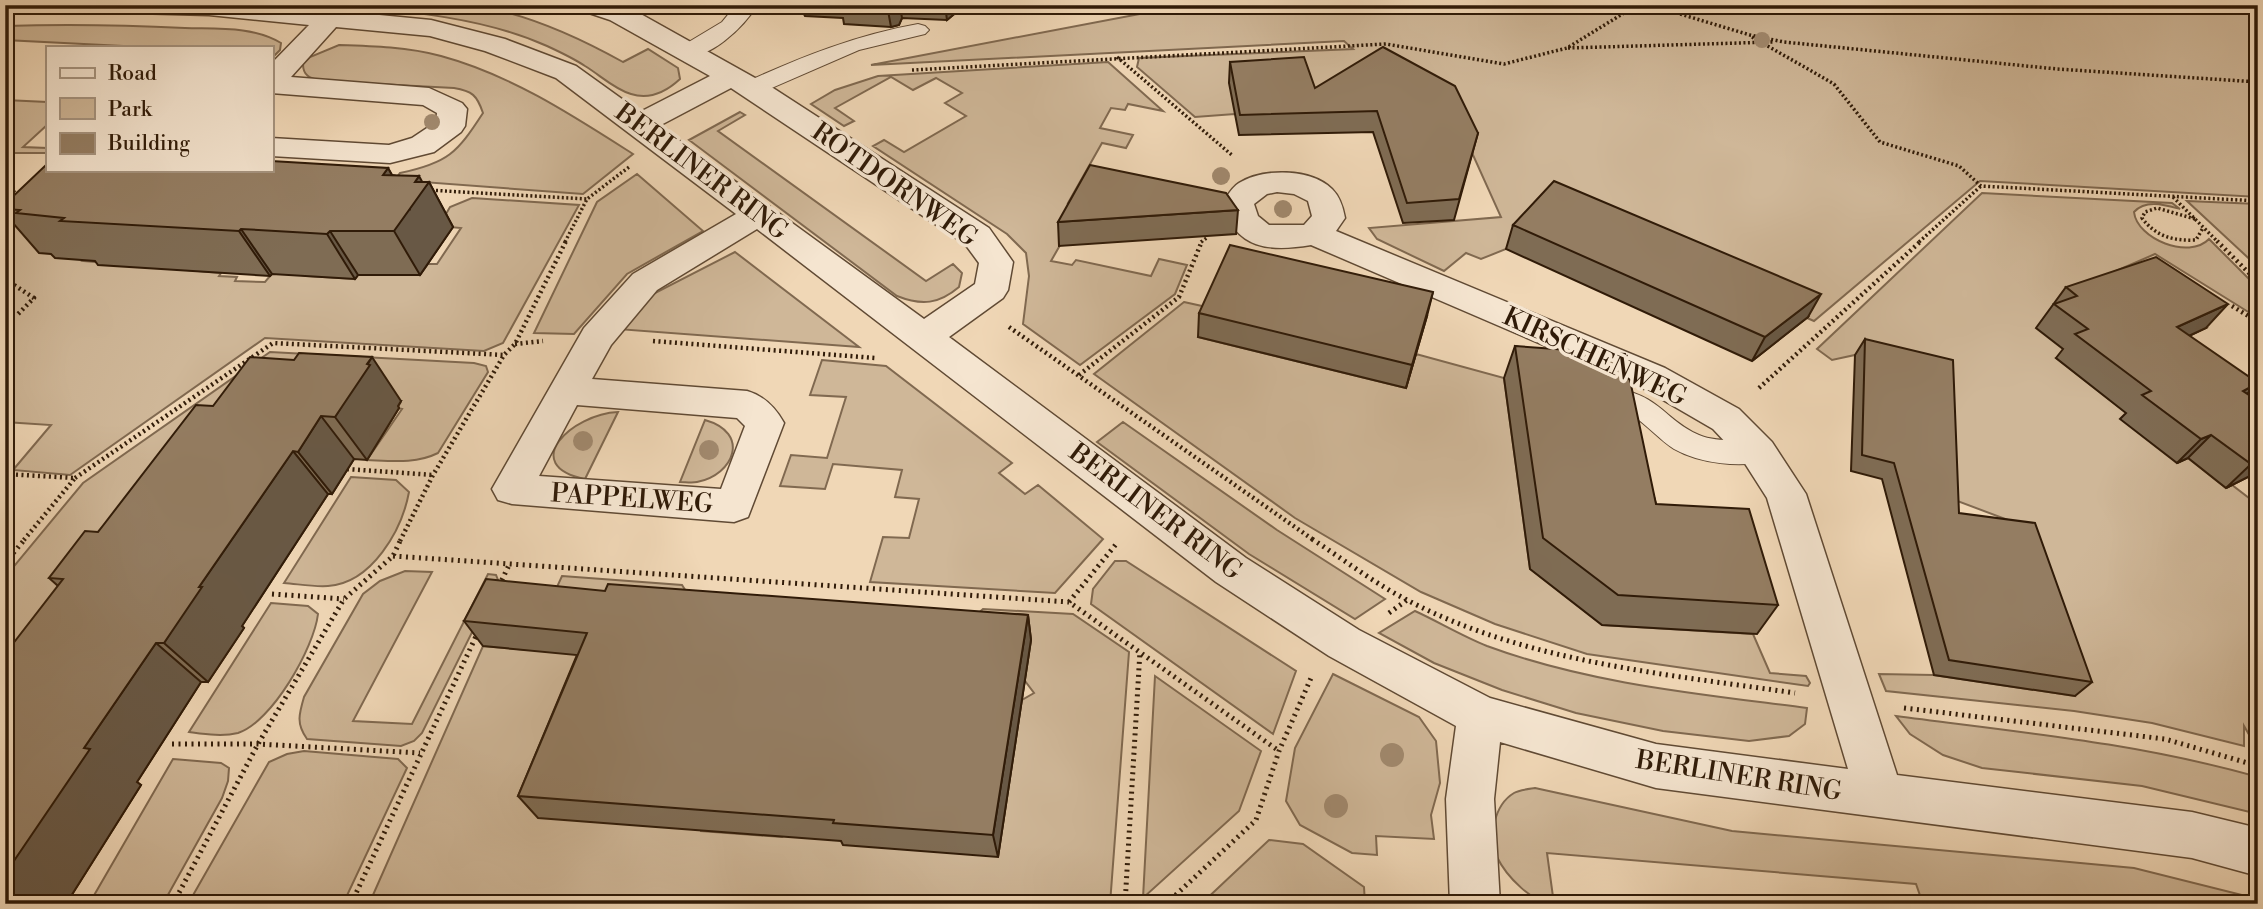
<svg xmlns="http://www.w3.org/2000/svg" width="2263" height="909" font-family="'Libre Bodoni',serif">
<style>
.green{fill:#cfb798;stroke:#806950;stroke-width:2}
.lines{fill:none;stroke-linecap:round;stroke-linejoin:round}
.service-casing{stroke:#604a34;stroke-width:2}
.minor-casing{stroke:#604a34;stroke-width:3}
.path-far2{stroke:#301b08;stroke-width:3.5;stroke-dasharray:2 2.5;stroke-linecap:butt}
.path-far1{stroke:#301b08;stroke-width:4.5;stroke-dasharray:2 3.5;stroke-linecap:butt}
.path{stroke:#301b08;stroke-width:5;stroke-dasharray:2 4.5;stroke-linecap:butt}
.service{fill:#f5e5d0;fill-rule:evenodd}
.minor{fill:#f5e5d0;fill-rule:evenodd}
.tree{fill:#a1896e}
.wall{fill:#7f6c54;stroke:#301b08;stroke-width:2}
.shaded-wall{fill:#685845;stroke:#301b08;stroke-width:2}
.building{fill:#947d62;stroke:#301b08;stroke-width:2}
.labels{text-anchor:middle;stroke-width:7;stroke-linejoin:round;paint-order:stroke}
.street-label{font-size:26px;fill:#301b08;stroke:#f5e5d0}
</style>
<rect width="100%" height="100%" fill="#f0d7b6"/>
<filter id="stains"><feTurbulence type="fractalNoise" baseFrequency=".00286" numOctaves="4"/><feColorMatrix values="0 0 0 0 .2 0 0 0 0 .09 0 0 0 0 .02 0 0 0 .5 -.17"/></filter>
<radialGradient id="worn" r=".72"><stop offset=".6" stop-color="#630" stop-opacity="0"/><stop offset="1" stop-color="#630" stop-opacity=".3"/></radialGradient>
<path class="green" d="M330,5C376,5 439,0 483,7C533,16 580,38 623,62L648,49L678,68L680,79C666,92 650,100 631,94C614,89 600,75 585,66C573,58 560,52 547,46C480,16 403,11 330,5Z
M1187,5H2258V197L1980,181L1814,321L1547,205L1506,249L1481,259L1466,253L1444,271L1377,239L1369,228L1501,217L1464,135L1235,114L1195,117L1137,67L1139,58L1353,49L1344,41L871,65Z
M5,26C65,24 125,25 185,28C217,29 253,26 281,43L280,50L271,59V47H143L5,40Z
M339,45C373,46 408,47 441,56C511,75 572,115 633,154L583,194L395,180L400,173C448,163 457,153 483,113C477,95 472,91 454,88L320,81C310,78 303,76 303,64L310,57Z
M1108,62L1163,111L1128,104L1125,110L1111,108L1100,128L1133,135L1126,148L1102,143L1068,203L1111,212L1067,233L1051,261L1072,265L1076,260L1151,276L1159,259L1187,265L1175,294L1080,365L1023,324L1029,276L1026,253L1007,234L873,146L884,140L904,152L966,116L945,103L962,93L936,78L913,90L891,77L835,108L854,121L844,126L811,104L835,90L878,76Z
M5,100L47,102V125L23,147L47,148V153H5Z
M740,112L745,115L718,131L926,281L953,264L962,273L959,287C939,304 922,306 897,296L689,140Z
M637,174L703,231L627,274L574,334L534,333L597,202Z
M1982,193L2172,203L2180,209C2165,205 2146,199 2134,212C2137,239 2189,260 2209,239L2258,288V318L2155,254L2079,287L2069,353L2056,358L2129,415L2177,463L2188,458L2226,488L2232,485L2258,505V750L2244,726V746L2152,723L2074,711L1886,691L1879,674L1934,675L2075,696L2024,526L1944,496L1855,355L1832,360L1817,349Z
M472,198L579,205L503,343L484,351L265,338L70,475L13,470L51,425L5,422V211L76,206L39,243L58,254L83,259L82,261L221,273L219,276L237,277L235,281L265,282L275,270L307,276L355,279L358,275H420L428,264H437L461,228L439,226L450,207Z
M2187,201L2258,204V268V267Z
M735,252L859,347L617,329L653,294Z
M1184,302L1211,308L1198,337L1406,388L1416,354L1504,378L1530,569L1602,625L1753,634L1770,673L1806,676L1810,683L1808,686L1587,654L1495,624L1421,592L1295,518L1094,374Z
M270,352L474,363L486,366L488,372L438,453C416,464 392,461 367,460L402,409L397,408L401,402L5,740V577L83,483Z
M822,360L886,366L1012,463L999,473L1025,494L1038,485L1103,539L1055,593L870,582L883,537L909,538L919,499L895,497L902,470L833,464L825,489L780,486L791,455L827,458L846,397L810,395Z
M618,412L585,479C518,465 572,414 618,412Z
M705,420C751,433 734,475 697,482C692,483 685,482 680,482Z
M1123,422L1277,530L1385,599L1355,619L1249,554L1097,442Z
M351,477L396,480L409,492C402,530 372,583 328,586C313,587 298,584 284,583Z
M1115,561H1126L1296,671L1273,734L1091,604L1093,589Z
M405,571L432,572L353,721L412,724L488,574L496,575L498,580L422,733L414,741L401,746L307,739C296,724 299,714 304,697L363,594L380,581Z
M562,576L682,585L702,616L701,831L782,837L1034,693L1025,681L955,634L983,609L1073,614L1129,652L1110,904H369L483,646L528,650Z
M271,603L308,606L318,614C314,648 272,722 238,733C222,737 204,734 189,732Z
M1415,611C1439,622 1462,636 1487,646C1590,684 1699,694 1807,708L1805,724L1789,736L1749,741L1663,731L1576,713L1502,690L1434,663L1379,633Z
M1333,674L1419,717L1436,741L1440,783L1431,815L1434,839L1376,836L1377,855L1352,853L1300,825L1286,801L1295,748Z
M1155,676L1261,751L1239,811L1143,898Z
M1896,716C2018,732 2138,743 2258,777V814L2142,786L1982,768L1943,755L1910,734Z
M304,751L398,759L407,768L343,904H188L269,762L287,754Z
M173,759L221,763L229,768L228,781L222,798L164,902L89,904Z
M1535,788L1732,831L2134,868L2258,899V904H2047L2045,897L2039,898L2042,904H1923L1916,884L1547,853L1554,904C1533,904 1506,876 1497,857C1488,837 1494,805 1514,793C1519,790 1529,789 1535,788Z
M1269,840L1303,844L1364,887L1365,904H1201Z"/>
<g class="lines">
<defs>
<path id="service" d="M736,5H757C745,26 708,62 682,56L679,51L682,46L722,22Z
M918,24L925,26L929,30L925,34L859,50L760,93H744L741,88L744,83C801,57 856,35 918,24Z
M1619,389C1661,397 1666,421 1699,435C1720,444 1746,437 1769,444L1773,452L1769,460C1742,469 1698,463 1674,449C1660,440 1649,427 1636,418C1625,410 1611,412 1605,400L1609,393Z"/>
<path id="minor" d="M121,5H276L431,20L505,39L576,66L640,112L710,76L610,20L583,11L579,5H620L630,8L773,88L989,228L1013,262L1008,290L1003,298L949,337L1246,558L1359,630L1490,698L1656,744L1848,769L1767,498L1744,462L1713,429L1639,386L1311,245C1269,252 1236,249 1222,204C1227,197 1231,188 1239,183C1263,168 1311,168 1332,189C1340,197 1343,207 1345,218L1336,231L1665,368L1739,409L1772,442L1806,494L1897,775L2192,812L2258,828V876L2192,858L1656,788L1500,742L1494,799L1500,904H1450L1446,799L1456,726L1329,656L1216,582L757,229L657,290L611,345L592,379L747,391C764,396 775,407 784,423L748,517L734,522L512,504L498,500L492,489L584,328L633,274L736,214L556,78L485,51L430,36L336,27L291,77L429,88L462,103L467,109L465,126L461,132L434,152L390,163L271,156V138L389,145L412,138L436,122L437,113L423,105L271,93V64L309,25L209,15L134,13L125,11ZM731,88L965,244L979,263L975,284L924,319L659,126ZM1277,192L1294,194L1308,201L1312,216L1304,225H1269L1258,216L1254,204L1267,194ZM577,405L737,418L745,426L721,489L539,476Z"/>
</defs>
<use href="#service" class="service-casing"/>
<use href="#minor" class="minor-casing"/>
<path class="path-far2" d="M1650,5L1750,35L1784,42L2057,69L2258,82
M1752,37L1834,84L1880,142L1959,166L1981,186L2258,201
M1568,48L1773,42
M1117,57L1233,156
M912,70L1386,44L1504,64L1567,48L1637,5
M5,190H13L18,198
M427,190L587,199
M2173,197L2218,242
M2195,219L2157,208L2145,212L2142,218C2156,237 2174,241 2196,240L2203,228
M565,242L587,199L629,167
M1201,242L1208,237
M1919,242L1981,186"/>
<path class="path-far1" d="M2217,241L2258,282
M5,279L34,298L18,314
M2232,306L2258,322
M1009,327L1315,541
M653,341L875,358
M515,344L543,341
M1079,375L1179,297L1202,241
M1759,388L1921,241
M347,469L433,475
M5,474L75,478L23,541
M75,478L273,343L504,355
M400,541L433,475L504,355L515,344L566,241"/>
<path class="path" d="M1312,539C1343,559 1374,583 1407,600C1525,662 1665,674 1795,693
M393,556L1069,602L1279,751
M5,563L25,539
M499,586L510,563
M272,594L344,599
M1069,602L1117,543
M1389,613L1407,600
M1904,708L2165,739L2258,766
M172,744H258L420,753
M173,904L258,744L344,599L393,556L401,539
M351,904L478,632
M1125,904L1140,651
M1166,904L1256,820L1279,751L1311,678"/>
<use href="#service" class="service"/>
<use href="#minor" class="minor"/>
</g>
<g class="tree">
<circle cx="1762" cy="40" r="8"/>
<circle cx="432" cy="122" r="8"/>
<circle cx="1221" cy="176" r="9"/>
<circle cx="1283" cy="209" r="9"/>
<circle cx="583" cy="441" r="10"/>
<circle cx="709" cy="450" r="10"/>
<circle cx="1392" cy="755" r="12"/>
<circle cx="1336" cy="806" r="12"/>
</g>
<path class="wall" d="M799,5H965L947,20L902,18L899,25L891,27L844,24L843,18L805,16Z
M1230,62L1315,88L1478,133L1454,220L1403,223L1373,132L1239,135L1229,83Z
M388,168L392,175L422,182H429L453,227L420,275H358L355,279L272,274L270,276L98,265L95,261L55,258L51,254L39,253L5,214V204L243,171Z
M1238,210L1236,234L1059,246L1058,222Z
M1513,225L1808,317L1752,361L1506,249Z
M2066,287L2206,328L2189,336L2247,394L2258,472L2226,488L2188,458L2177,463L2120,419L2126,413L2056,358L2063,349L2036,328Z
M1199,313L1427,316L1406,388L1198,337Z
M1865,339L1959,513L2092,682L2075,696L1934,675L1882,479L1851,471L1855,355Z
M1515,346L1619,371L1656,504L1778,605L1757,634L1602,625L1530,569L1504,378Z
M401,401L398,406L399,408L367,460L354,459L332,494H328L242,626L244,628L208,682H201L137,782L141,785L66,904H5L58,586L49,578L98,532L213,406Z
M605,591L1028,615L1031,640L998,857L843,845L841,841L538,818L518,796L577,655L483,646L464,621Z"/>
<path class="shaded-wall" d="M887,5H900L902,18L899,25L891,27Z
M945,5H965L947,20Z
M388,168L410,208L415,182L419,176L425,187L429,182L453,227L420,275L394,231L383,175Z
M241,229L272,274L270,276L239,231Z
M330,231L358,275L355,279L327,234Z
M1433,292L1427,316L1406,388L1412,365Z
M1821,294L1808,317L1752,361L1765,337Z
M2228,304L2206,328L2156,351L2177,327Z
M372,357L401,401L398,406L399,408L367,460L335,417Z
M1626,357L1612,389L1607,392L1621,360Z
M2258,383L2234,407L2243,391Z
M321,416L354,459L332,494L298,452Z
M2211,435L2188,458L2177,463L2201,439Z
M293,451L328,494L242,626L244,628L208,682L164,643L199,587Z
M2258,461V472L2226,488L2251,464Z
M1028,615L1031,640L998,857L993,835Z
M156,643L201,682L137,782L141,785L66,904H5V874L84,748Z"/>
<path class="building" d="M1383,47L1455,86L1478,133L1459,199L1407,203L1377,111L1240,115L1230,62L1304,57L1315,88Z
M271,161L388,168L383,175L419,176L415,182H429L394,231H330L327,234L241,229L239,231L60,221L64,218L16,213L20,210L5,209V204L47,164V170H200L243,171L244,170H271Z
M1090,165L1226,193L1238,210L1058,222Z
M1554,181L1821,294L1765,337L1513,225Z
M1230,245L1433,292L1412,365L1199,313Z
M2156,257L2228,304L2177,327L2258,383L2243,391L2258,401V461L2251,464L2211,435L2201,439L2142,395L2151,391L2075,334L2088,329L2054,304L2077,296L2066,287Z
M1865,339L1953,360L1959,513L2035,523L2092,682L1949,660L1894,463L1862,455Z
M1515,346L1625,354L1626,357L1621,360L1617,369L1630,380L1656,504L1749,509L1778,605L1618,595L1543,538Z
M299,353L372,357L367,364L370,365L335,417L321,416L298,452L293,451L199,587H202L164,643H156L84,748L90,749L5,874V654L63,579L49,578L85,531L98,532L196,405L213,406L250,357L294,360Z
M486,579L605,591L608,584L1028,615L993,835L833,823L834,820L518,796L587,633L464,621Z"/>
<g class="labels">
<g class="street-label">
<text transform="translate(702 171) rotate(37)" y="9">BERLINER RING</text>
<text transform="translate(895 184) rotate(35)" y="9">ROTDORNWEG</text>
<text transform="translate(1595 356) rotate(25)" y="9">KIRSCHENWEG</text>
<text transform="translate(632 498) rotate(4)" y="9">PAPPELWEG</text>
<text transform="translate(1156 511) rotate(37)" y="9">BERLINER RING</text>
<text transform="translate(1739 775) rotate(9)" y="9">BERLINER RING</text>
</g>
</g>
<rect width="2263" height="909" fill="none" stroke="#f0d7b6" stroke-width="28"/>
<rect x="7" y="7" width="2249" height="895" fill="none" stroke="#301b08" stroke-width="3.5"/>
<rect x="14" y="14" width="2235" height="881" fill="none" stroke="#301b08" stroke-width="2"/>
<rect x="46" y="46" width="228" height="126" fill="#f5e5d0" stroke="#a69480" stroke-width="2"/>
<rect x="60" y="68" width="35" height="10" fill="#f5e5d0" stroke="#a69480" stroke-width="2"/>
<text x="108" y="80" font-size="21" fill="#301b08">Road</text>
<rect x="60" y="98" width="35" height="21" fill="#cfb798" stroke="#a69480" stroke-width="2"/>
<text x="108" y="116" font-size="21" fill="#301b08">Park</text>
<rect x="60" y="133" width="35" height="21" fill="#947d62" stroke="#a69480" stroke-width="2"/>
<text x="108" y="150" font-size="21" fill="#301b08">Building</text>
<rect width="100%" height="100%" filter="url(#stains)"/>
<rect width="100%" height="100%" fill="url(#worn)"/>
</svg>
